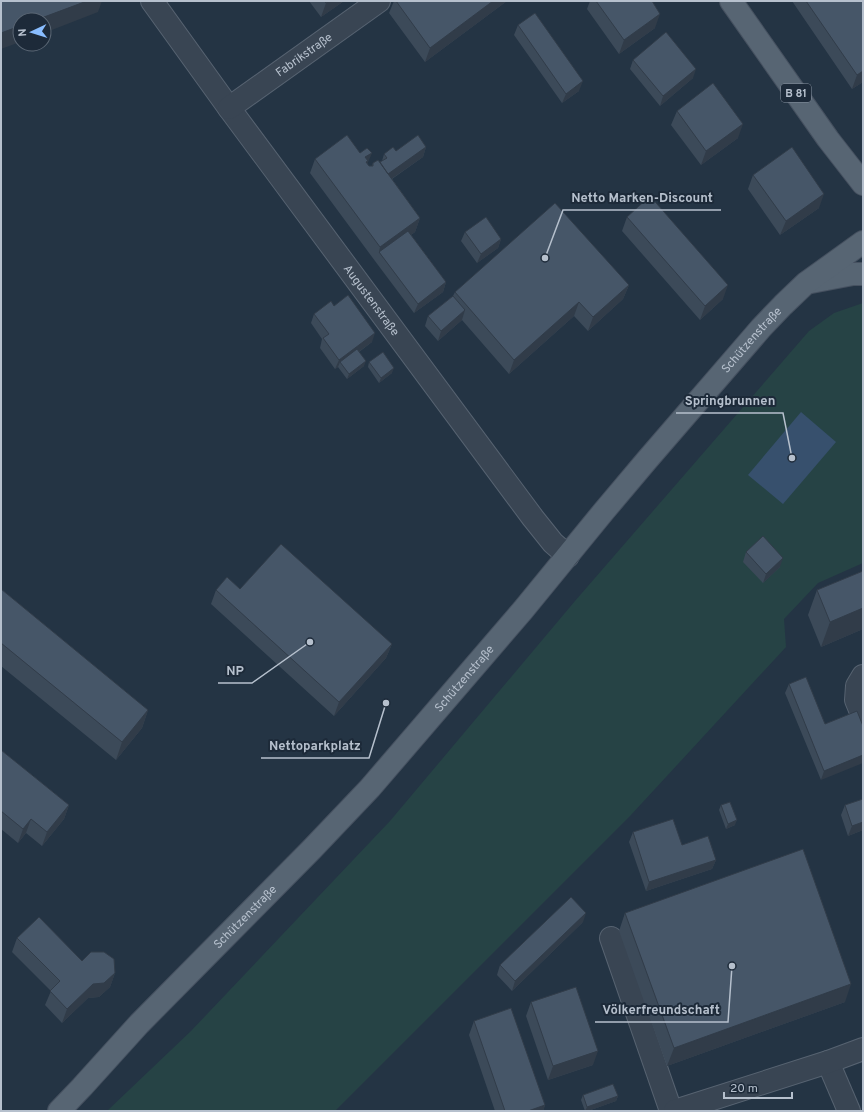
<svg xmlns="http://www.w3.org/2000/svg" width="864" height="1112" font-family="Overpass,sans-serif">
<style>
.green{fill:#264345}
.water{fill:#37506d}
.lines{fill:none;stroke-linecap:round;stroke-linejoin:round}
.minor-casing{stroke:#576371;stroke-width:24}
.major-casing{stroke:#465160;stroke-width:24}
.minor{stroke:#394553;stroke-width:22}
.major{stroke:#576573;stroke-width:22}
.wall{fill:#3c4a59}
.shaded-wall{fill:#313c49}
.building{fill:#465668;stroke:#313c49}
.labels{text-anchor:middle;stroke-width:4;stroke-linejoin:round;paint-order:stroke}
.shield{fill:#1d2a39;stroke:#8893a1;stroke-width:1}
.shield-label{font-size:11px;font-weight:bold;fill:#b6c0cd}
.street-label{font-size:12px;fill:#b6c0cd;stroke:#1d2a39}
.leader{fill:none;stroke:#b6c0cd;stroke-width:1.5}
.callout-dot{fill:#b6c0cd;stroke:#1d2a39;stroke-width:1.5}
.callout-label{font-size:13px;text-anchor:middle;font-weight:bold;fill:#b6c0cd;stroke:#1d2a39;stroke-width:4;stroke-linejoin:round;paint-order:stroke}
</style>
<rect width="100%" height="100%" fill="#243444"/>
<path class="green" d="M863,303V563L818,583L784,619L786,647L630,816L335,1111H107L191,1031L390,821L575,601L809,331L834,313Z"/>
<path class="water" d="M801,412L836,442L783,504L748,475Z"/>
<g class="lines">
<defs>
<g id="minor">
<path id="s1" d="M152,1L229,108L533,518L553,543L568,556"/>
<path id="s2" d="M229,108L379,1"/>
<path d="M863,676L857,686L856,700L863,717"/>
<path d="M611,938L671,1111"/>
<path d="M828,1062L849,1111"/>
<path d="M675,1111L828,1062L863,1049"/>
</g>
<g id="major">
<path d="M731,1L828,139L863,184"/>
<path d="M811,282L853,274H863"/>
<path id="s3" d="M59,1111L82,1087L139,1024L312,849L370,788L523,610L604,511L647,460L761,328L783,305L806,283L863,242"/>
</g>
</defs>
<use href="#minor" class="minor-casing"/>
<use href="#major" class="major-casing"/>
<use href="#minor" class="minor"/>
<use href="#major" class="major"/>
</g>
<path class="wall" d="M309,1H344L321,17Z
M394,1H507L425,62L389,13Z
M590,1H652L655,28L619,54L587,9Z
M792,1H863V82L852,89Z
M518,25L579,91L562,103L514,35Z
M633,60L693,78L660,106L630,69Z
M677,111L738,138L701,165L671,125Z
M426,147L423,157L392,179L420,218L415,232L411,235L446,282L443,292L414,313L375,261L310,173L315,159L367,164L369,166H372L373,163L380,162L382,161L384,154L396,151Z
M753,175L819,208L780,235L748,189Z
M627,217L723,299L700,320L622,231Z
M465,232L501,239L498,248L477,263L461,241Z
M629,285L623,299L588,331L574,316L509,374L462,320L438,341L425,326L428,316L453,296L455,292Z
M334,306L372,342L359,352L364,366L347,379L338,367L335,369L320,348L322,339L311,323L314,314Z
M369,362L392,373L379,383L368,367Z
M746,552L780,567L763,583L743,562Z
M863,571V629L821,647L808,615L817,590Z
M1,589L148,710L142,728L116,760L1,666Z
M240,589L392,644L386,658L334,716L211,604L216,590Z
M789,684L825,724L857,711L821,780L785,693Z
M1,750L69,805L64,819L42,846L26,833L18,843L1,829Z
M863,799V830L848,836L841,815L845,805Z
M721,805L735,825L726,829L719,810Z
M633,832L682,845L716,860L712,869L646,891L629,842Z
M625,913L845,1002L667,1066L619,931Z
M583,922L512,991L497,975L500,965Z
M17,938L115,973L110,987L99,997L88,998L62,1023L45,1005L51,991L12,952Z
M531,1002L593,1065L548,1080L526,1016Z
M474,1021L545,1105L543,1111H495L469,1035Z
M583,1095L618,1096L616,1101L588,1111H585L581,1100Z"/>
<path class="shaded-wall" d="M87,1H102L98,12L44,33V20H36Z
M329,1H344L321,17L326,3Z
M493,1H507L425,62L430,48Z
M660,14L655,28L619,54L624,40Z
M20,26V42L1,49V33Z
M696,69L693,78L660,106L663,96Z
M863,71V82L852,89L857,75Z
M583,81L579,91L562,103L566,94Z
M743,124L738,138L701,165L706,151Z
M426,147L423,157L381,186L385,176Z
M372,153L366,167L365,157Z
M824,194L819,208L780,235L786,221Z
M420,218L415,232L382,256L379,252L380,247Z
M501,239L498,248L477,263L481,254Z
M446,282L443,292L414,313L418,304Z
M629,285L623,299L588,331L593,317Z
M728,285L723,299L700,320L705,306Z
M579,302L574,316L509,374L514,360Z
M465,310L462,320L438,341L441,331Z
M375,333L372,342L342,364L340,362L338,367L335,369L339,360Z
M366,361L364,366L347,379L349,374Z
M394,368L392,373L379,383L381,378Z
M783,558L780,567L763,583L766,574Z
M863,608V629L821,647L830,622Z
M392,644L386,658L334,716L339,702Z
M148,710L142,728L116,760L122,742Z
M863,755V763L821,780L824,771Z
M69,805L64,819L42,846L47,832Z
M31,819L26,833L18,843L23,829Z
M737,820L735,825L726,829L728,824Z
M863,822V830L848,836L852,826Z
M716,860L712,869L646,891L649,882Z
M586,913L583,922L512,991L515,981Z
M115,973L110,987L99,997L88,998L62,1023L67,1009L93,984Z
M851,984L845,1002L667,1066L674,1048Z
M598,1051L593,1065L548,1080L553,1066Z
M618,1096L616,1101L588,1111H585L587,1107Z
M545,1105L543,1111H528Z"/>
<path class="building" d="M1,1H87L36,20H20V26L1,33Z
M324,1H329L326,3Z
M396,1H493L430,48Z
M596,1H652L660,14L624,40Z
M806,1H863V71L857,75Z
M535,13L583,81L566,94L518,25Z
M666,32L696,69L663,96L633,60Z
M713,83L743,124L706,151L677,111Z
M347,135L360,153L367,148L372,153L365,157L368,161L366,162L369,166H373V163L378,160L420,218L380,247L315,159Z
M418,135L426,147L388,174L380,162L387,158L384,154L393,147L396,151Z
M792,147L824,194L786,221L753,175Z
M650,196L728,285L705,306L627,217Z
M555,203L629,285L593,317L579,302L514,360L455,292Z
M486,217L501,239L481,254L465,232Z
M408,231L446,282L418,304L379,252Z
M348,295L375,333L339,360L323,338L329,334L314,314L331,301L334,306Z
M453,296L465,310L441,331L428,316Z
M357,349L366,361L349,374L340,362Z
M383,352L394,368L381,378L369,362Z
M763,536L783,558L766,574L746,552Z
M281,544L392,644L339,702L216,590L227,577L240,589Z
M863,571V608L830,622L817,590Z
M1,589L148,710L122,742L1,643Z
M806,677L825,724L857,711L863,726V755L824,771L789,684Z
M1,750L69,805L47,832L31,819L23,829L1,811Z
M863,799V822L852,826L845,805Z
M730,802L737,820L728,824L721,805Z
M673,819L682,845L708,836L716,860L649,882L633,832Z
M803,849L851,984L674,1048L625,913Z
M571,897L586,913L515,981L500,965Z
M39,917L82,961L91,952H104L114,959L115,973L104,983L93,984L67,1009L50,991L60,981L17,938Z
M576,987L598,1051L553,1066L531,1002Z
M511,1008L545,1105L528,1111H505L474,1021Z
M613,1084L618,1096L587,1107L583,1095Z"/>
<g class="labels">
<rect class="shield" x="781" y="84" width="30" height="18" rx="3"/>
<g class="shield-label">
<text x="796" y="97">B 81</text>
</g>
<g class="street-label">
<text dy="4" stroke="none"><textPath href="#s2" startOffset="92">Fabrikstraße</textPath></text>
<text dy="4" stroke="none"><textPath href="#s1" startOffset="371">Augustenstraße</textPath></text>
<text dy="4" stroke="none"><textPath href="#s3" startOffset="1037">Schützenstraße</textPath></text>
<text dy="4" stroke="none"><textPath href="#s3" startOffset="593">Schützenstraße</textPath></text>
<text dy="4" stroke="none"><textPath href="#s3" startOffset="269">Schützenstraße</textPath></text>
</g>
</g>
<path class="leader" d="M545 258L563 210H721M792 458L783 413H676M310 642L252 683H218M386 703L369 758H261M732 966L728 1022H595"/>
<g class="callout-dot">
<circle cx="545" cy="258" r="4"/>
<circle cx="792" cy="458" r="4"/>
<circle cx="310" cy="642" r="4"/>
<circle cx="386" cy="703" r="4"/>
<circle cx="732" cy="966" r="4"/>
</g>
<g class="callout-label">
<text x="642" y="202">Netto Marken-Discount</text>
<text x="730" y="405">Springbrunnen</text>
<text x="235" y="675">NP</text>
<text x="315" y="750">Nettoparkplatz</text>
<text x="661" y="1014">Völkerfreundschaft</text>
</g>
<rect width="864" height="1112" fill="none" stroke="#b6c0cd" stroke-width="4"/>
<g transform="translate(32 32) rotate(266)"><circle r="19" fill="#1d2a39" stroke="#5a6674"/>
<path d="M0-3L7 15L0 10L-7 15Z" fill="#89bdff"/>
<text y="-6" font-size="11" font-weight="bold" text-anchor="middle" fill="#b6c0cd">N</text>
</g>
<path d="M724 1092v6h68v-6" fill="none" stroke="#b6c0cd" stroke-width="2"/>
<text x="730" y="1092" font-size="12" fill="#b6c0cd" stroke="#1d2a39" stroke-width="3" paint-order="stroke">20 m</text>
</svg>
